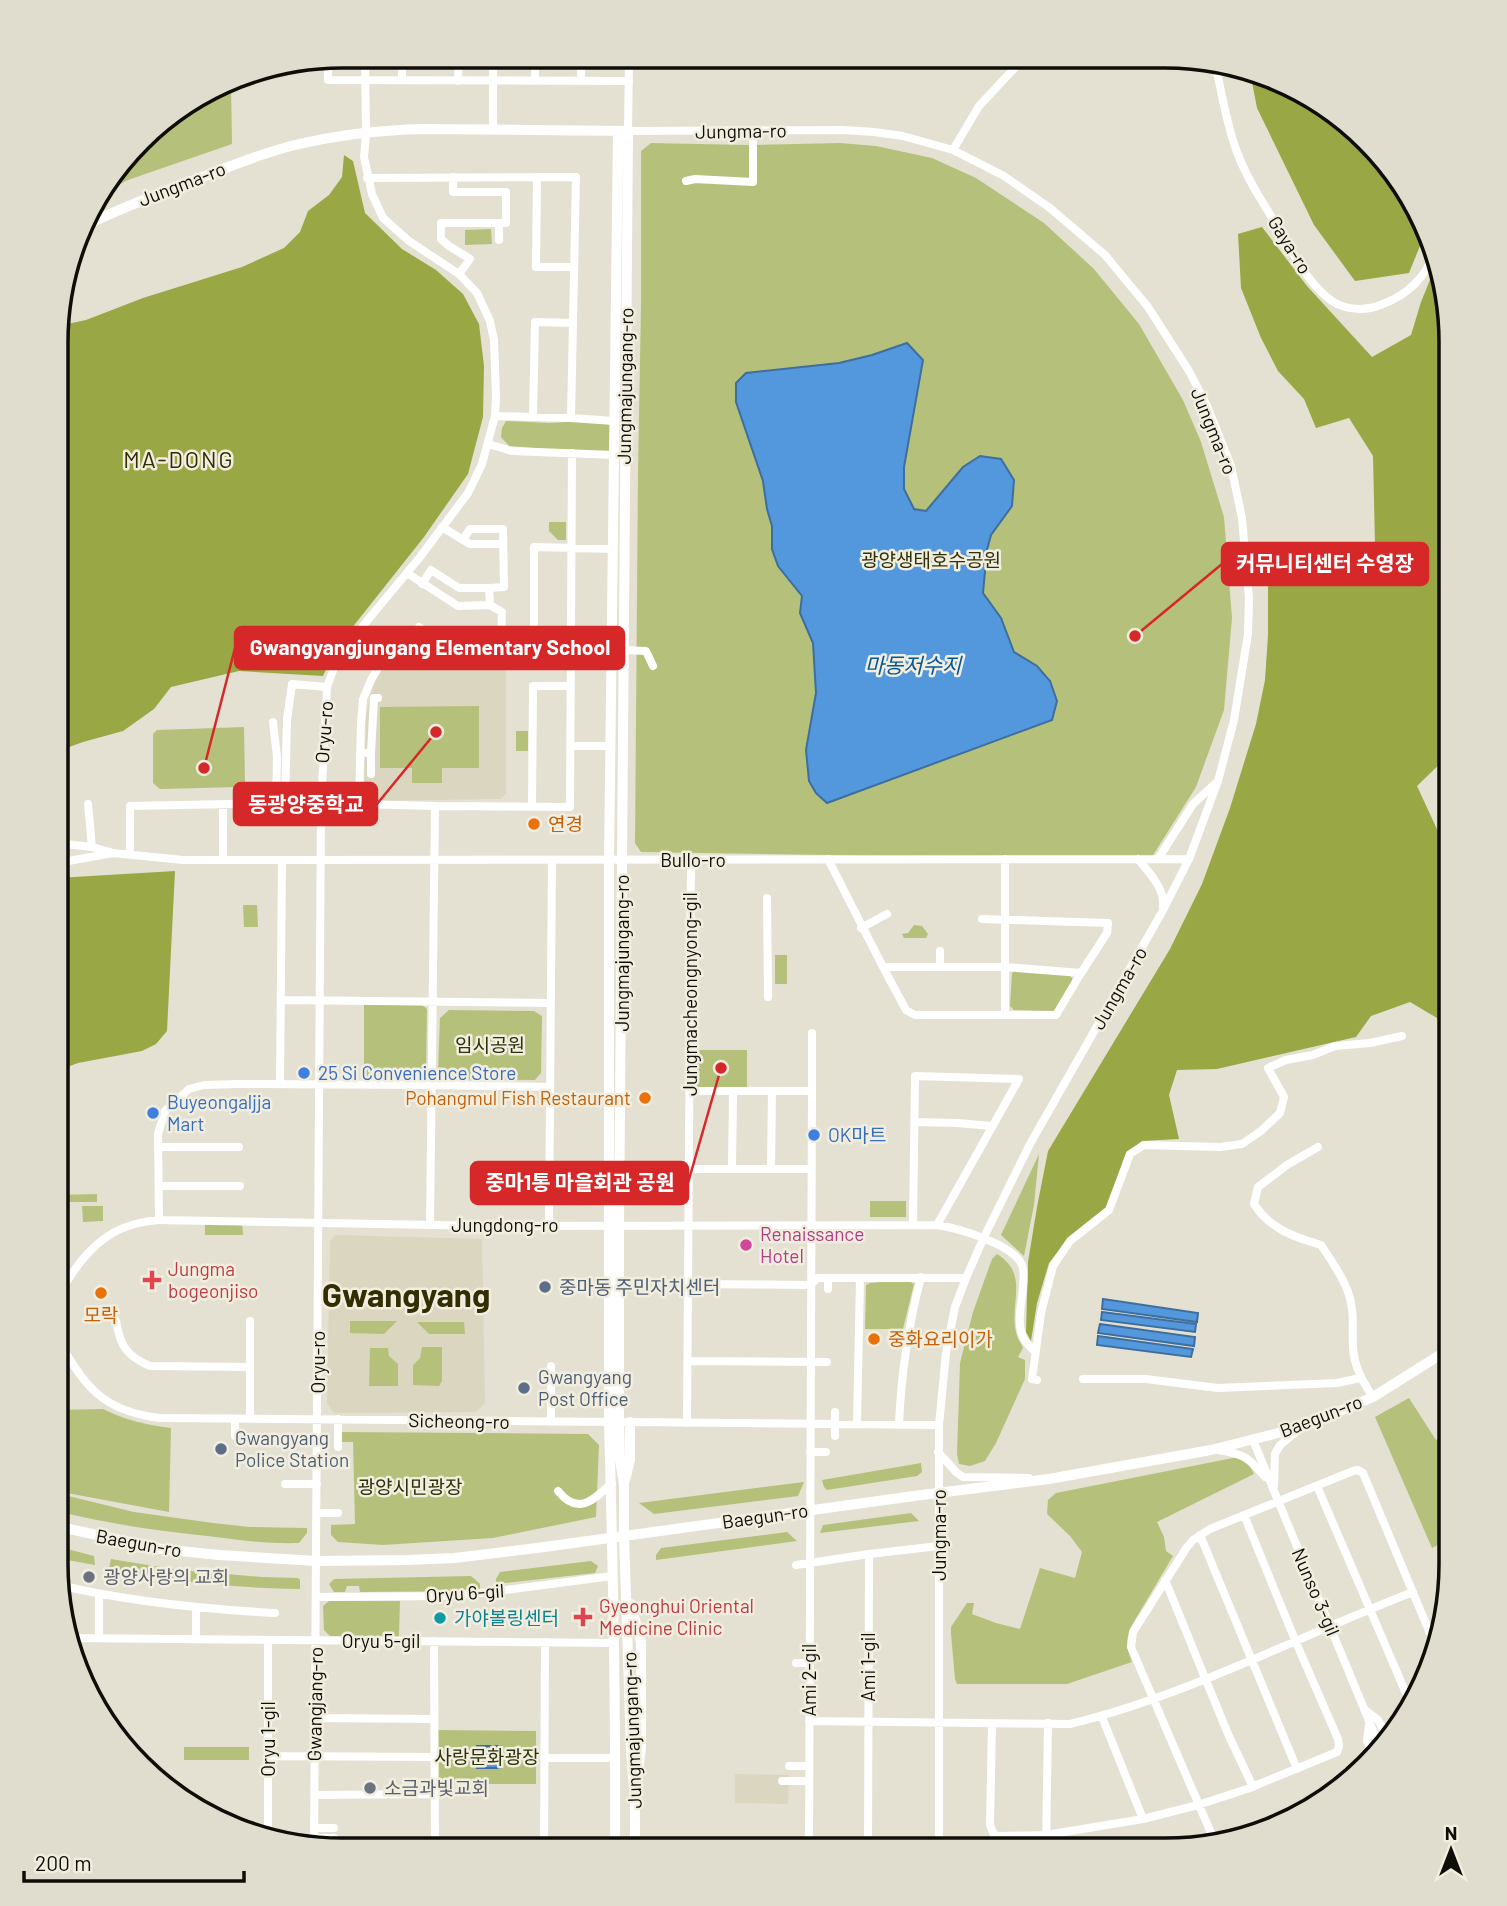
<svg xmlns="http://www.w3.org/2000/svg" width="1507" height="1906" font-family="Barlow,'Noto Sans KR',sans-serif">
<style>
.built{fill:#dbd6bf}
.green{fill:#b5c17b}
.forest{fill:#99a845}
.water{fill:#5398dd;stroke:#3e6e9d;stroke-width:2}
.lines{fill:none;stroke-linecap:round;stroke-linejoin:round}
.minor{stroke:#fff;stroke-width:8}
.major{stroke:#fff;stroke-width:10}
.food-dot{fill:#e8710a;stroke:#f2eedf;stroke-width:2.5}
.shop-dot{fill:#3f7fe0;stroke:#f2eedf;stroke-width:2.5}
.hotel-dot{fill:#d1479c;stroke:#f2eedf;stroke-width:2.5}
.health-dot{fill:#e0444e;stroke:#f2eedf;stroke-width:2.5}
.service-dot{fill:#5c6f8a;stroke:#f2eedf;stroke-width:2.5}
.worship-dot{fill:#6b7280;stroke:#f2eedf;stroke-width:2.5}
.culture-dot{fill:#0f9aa8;stroke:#f2eedf;stroke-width:2.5}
.labels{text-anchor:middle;stroke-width:5;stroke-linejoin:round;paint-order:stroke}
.street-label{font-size:19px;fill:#0e0d08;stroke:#f2eedf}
.park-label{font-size:19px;fill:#2d3208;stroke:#f2eedf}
.food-label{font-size:19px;fill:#c56008;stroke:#f2eedf;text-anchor:start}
.shop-label{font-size:19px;fill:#366cbe;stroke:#f2eedf;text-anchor:start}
.hotel-label{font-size:19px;fill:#b23c85;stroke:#f2eedf;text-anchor:start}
.health-label{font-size:19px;fill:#be3a42;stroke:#f2eedf;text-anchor:start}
.service-label{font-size:19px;fill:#4e5e75;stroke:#f2eedf;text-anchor:start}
.worship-label{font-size:19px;fill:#5b616d;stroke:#f2eedf;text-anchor:start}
.culture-label{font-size:19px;fill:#0d838f;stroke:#f2eedf;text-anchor:start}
.water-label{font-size:21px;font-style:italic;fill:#065695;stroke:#f2eedf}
.quarter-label{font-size:23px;letter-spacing:2px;fill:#322d02;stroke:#f2eedf}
.town-label{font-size:33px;font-weight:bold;fill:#322d02;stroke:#f2eedf}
.rim{fill:none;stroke:#0e0d08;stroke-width:3.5}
.leader{fill:none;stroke:#d62828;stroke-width:2.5}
.callout-dot{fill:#d62828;stroke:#f2eedf;stroke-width:2.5}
.callout{fill:#d62828;stroke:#d62828;stroke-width:2.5}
.callout-label{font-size:21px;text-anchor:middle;font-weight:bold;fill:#fff}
</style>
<rect width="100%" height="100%" fill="#e4e1d2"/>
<path class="built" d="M506,663V793L501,799L369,801L364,797L366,715L373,685L385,665Z
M335,1235L482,1239L485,1403L476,1412L334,1413L327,1403L330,1241Z
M735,1774L789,1775L788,1804L735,1803Z"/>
<path class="green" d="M231,82L232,144L128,180L97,196L154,127Z
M651,143L748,145L840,143L876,146L932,158L976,178L1044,223L1094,269L1139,324L1183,400L1201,442L1224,517L1232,618L1224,710L1196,787L1150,860L641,852L635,843L638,472L641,304V151Z
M491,229L492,244L465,245V230Z
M506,421L549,423L585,421L612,422L611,454L509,446L501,437L502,428Z
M549,522H566V540H558L549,531Z
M479,706V768H442V783H412V768H380V707Z
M244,727L245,782L240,787L160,789L153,783V734L157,730Z
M516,731H528V751H516Z
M243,905H257L258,927H244Z
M914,925L922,926L928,934L926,938H904L902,934L908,933Z
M775,955H787V984H775Z
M1016,970L1069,974L1073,980L1055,1011L1014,1010L1010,1006L1012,973Z
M364,1004H421L427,1009L426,1072L422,1078H364Z
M449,1010L534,1011L542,1016L541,1073L535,1080L447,1079L438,1072L440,1018Z
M700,1050H747V1088H699L694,1083V1053Z
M1039,1154L1034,1205L1024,1256L1001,1235Z
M97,1194V1202H57V1195Z
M870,1201H906V1217H870Z
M82,1206H103V1221L83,1222Z
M205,1221L242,1222L243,1235H205Z
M997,1254C1030,1275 1009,1302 1016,1332C1017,1338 1021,1343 1023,1348L1018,1357L1025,1360V1379L996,1443L985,1461L970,1466L959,1464L957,1454L960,1363L973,1312L992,1259Z
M893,1281H909L914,1284L903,1329H865L866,1285L870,1283Z
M350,1321H397L384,1334L350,1333Z
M417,1322H464L465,1334H429Z
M422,1347H442V1381L439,1386L413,1385V1365L420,1358Z
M370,1348H388L389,1356L398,1364V1386H369Z
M1409,1398L1436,1440L1450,1431V1539L1432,1548L1375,1417Z
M103,1409C125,1420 146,1425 171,1428L169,1512L56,1491V1410Z
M341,1432L588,1434L599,1445L596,1517L493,1538L383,1545L338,1542L331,1535V1525L355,1524L353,1442H341Z
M1238,1457L1247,1461L1254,1474L1157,1522L1164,1537L1166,1551L1173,1556L1132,1625C1125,1642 1126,1646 1132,1662L1067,1684H957L955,1679L951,1634V1627L967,1603H974L972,1614L996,1623L1020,1629L1040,1568L1075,1578L1082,1552L1070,1536L1047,1514L1048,1500L1056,1493Z
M921,1463L922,1472L917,1476L827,1490L824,1487L822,1480Z
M804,1482L798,1496L654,1514L639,1503Z
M56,1493L134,1512L213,1523L250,1527L307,1528V1533L299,1543C268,1544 238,1540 207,1536C156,1531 106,1523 56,1511Z
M911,1513L919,1521L820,1533L823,1525Z
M787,1532L797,1541L656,1560V1555L661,1548Z
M56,1546L94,1556L95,1565L56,1558Z
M111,1559L178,1570L262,1577L298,1578L300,1580V1589C236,1588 173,1582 109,1569Z
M591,1561L598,1566L595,1573L496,1584V1579L500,1572Z
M471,1576L480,1584V1591L360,1592L359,1586H347L345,1592H334L329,1584L334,1579Z
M329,1601H400L399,1636H330L324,1630L323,1606Z
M437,1730L536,1731V1784H437Z
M184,1747H249V1760H184Z"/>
<path class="forest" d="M1251,77L1324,104L1413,200L1426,231L1409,273L1355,281L1314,225L1257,108Z
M344,155L353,161L365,213L402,249L436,270L463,294L479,324L484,366L483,417L468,474L424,537L336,648L323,676L239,671L171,687L154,709L123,731L83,742L58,751L57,833L58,326L86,320L143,298L242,267L284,248L300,232L308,211L329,195L342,177Z
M1262,227L1307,286L1372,357L1411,335L1421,302L1438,260L1441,269L1451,342V753L1417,786L1442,840L1451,839V1041L1442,1021L1410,1002L1371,1016L1356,1037L1217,1069L1177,1070L1169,1095L1179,1139L1142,1141L1126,1153L1107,1208L1069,1237L1049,1263L1037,1303L1031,1341L1026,1332L1028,1262L1037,1207L1048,1151L1170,949L1202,884L1230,808L1256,724L1265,680L1268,635V581L1285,559L1375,545L1373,456L1349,418L1316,428L1304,399L1278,371L1261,338L1241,288L1238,234Z
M175,871L167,1031L156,1044L142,1051L78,1063L57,1071V878Z"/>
<path class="water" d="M907,343L923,360L904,467V489L914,509L926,511L963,467L980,456L1001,459L1014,480L1012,506L991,535L987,550L983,593L1001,618L1014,652L1037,666L1050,681L1057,701L1052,720L827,803L816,793L809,781L806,750L816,693L813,643L800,613L802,596L778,566L772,549V526L767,509L763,481L736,402V383L746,373L839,363L872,355Z
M1103,1299L1198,1313L1197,1322L1102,1309Z
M1102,1312L1196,1324L1195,1332L1101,1320Z
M1100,1324L1195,1337L1194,1346L1098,1333Z
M1098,1336L1193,1349L1191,1357L1097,1345Z
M477,1746H501V1768H477Z"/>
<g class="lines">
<path class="minor" d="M493,56V130
M581,57V81
M629,57L628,131L843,130L874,132L903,136L953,150L1004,176L1050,208L1105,255L1148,307L1189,371L1207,406L1231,466L1242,518L1249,598L1248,634L1234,720L1218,781L1189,859L1162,912L1030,1144L984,1237L966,1278L955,1307L946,1353L939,1425V1849
M328,58V80L629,81
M1215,63C1222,93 1226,123 1237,152C1247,179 1263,203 1278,227C1293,253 1307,283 1332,301C1347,311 1367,311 1383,304C1409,294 1424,278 1435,253
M402,80V56
M458,81L459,56
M535,81V57
M953,150L979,106L1024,58
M453,177V192H506V223H499
M537,177L536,267H574
M367,178L576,177L571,418
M686,181L695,179L753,182V131
M459,274L470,259L449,246L441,239V223H499V240
M495,416L571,418L614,421
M533,417L535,322L573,323
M488,444L512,451L614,455
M442,527L463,540L470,529H503L504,587L489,588
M463,540L470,544H503
M407,573L458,606L490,605L489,588H459L431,570L422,584
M419,627L442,643L501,645L502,612L490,605
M571,631H534V547L613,549
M624,650L646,651L653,666
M273,722L277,757L276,804
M571,746H611
M367,753H371V774
M371,753L374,698H378
M285,803L287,720L292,684L327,687
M88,804L92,847
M359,804L435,806L430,1224
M223,805V860
M435,806L570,807L572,453
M532,806L533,686H571
M57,843L92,847L110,852
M130,853V806L285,803L359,804L361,724L363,699L372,678L386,655L357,633
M828,859L883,967L906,1010L915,1015H1056L1081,973L1107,933L1108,923L982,919
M1138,859C1150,874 1165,888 1163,908
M1155,859H1158L1193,804L1216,783
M57,863L113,853L183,860L1189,859
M767,898L768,997
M861,928L887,914
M940,951V967
M883,967H1005L1081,973
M281,1000L551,1003
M1005,1015V859
M812,1033V1091
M280,1083L282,860
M690,1091H812L809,1849
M915,1122L957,1123L992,1126
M158,1147H239
M1318,1147L1287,1165L1258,1187L1254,1204C1270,1229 1294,1237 1321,1245C1331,1260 1342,1275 1348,1292C1355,1310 1352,1329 1353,1347C1354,1366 1362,1381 1373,1397
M689,1169H811
M732,1169L733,1091
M771,1169L772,1091
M159,1186H240
M159,1220L158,1134L165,1111L189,1089L204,1085L236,1084L432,1085L550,1087
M549,1225L552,860
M913,1225L915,1076L1019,1079L937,1225
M828,1278V1289
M688,1284L810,1285L818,1278H966
M57,1297C75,1267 96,1235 132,1225C140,1222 150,1221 159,1220L491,1226L937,1225C957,1228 1018,1245 1023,1268C1027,1289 1013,1320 1024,1339C1026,1343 1031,1347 1034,1351
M116,1321C120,1345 126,1356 150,1366L250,1367
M56,1337C85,1385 100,1411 160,1418L613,1422
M688,1361L827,1362
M1083,1379H1146L1218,1388L1337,1383L1360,1378
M1037,1380L1032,1379L1041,1313L1053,1266L1070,1241L1109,1210L1130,1154L1144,1145L1220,1147L1242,1144L1261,1131L1280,1113L1284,1097L1268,1068L1286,1060L1313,1055L1335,1046L1370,1043L1402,1036
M835,1412V1436
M235,1419V1436
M250,1419V1321
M551,1422V1366
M626,1422L939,1425
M687,1423L691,860
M857,1424L860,1278
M899,1425C901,1373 908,1327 921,1277
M1253,1440L1379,1745
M338,1447V1419
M1218,1450C1244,1454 1248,1457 1265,1477
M810,1452H826
M938,1452L956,1472L963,1477L1029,1478
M285,1484H317
M1274,1485L1275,1454L1280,1445L1300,1429
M1317,1486L1411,1705
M558,1491C579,1517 594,1499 612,1483
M317,1513H338
M1200,1535L1297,1769
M796,1565L869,1554
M1165,1580L1228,1734L1253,1787
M59,1585C130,1602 202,1609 275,1613
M316,1597L447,1596L491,1592L612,1576
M196,1608V1639
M637,1629H660
M66,1638L613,1643
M99,1638V1595
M268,1640V1838
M434,1641L435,1849
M796,1663H809
M1365,1710L1378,1720L1387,1737
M1102,1717L1143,1819
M315,1718L434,1719
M809,1721L1070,1724C1189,1695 1299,1636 1413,1592
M992,1723L990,1825L994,1835L999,1836L1046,1835L1143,1819L1198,1805L1247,1789L1337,1752L1339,1746L1338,1739L1295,1640L1244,1515
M1369,1725L1367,1741L1372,1751
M268,1756L434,1757
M544,1758H616
M789,1766H809
M782,1781H809
M315,1795L435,1794
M314,1828H334
M314,1838H334
M1214,1840L1131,1647L1133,1632L1187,1547L1193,1540L1210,1529L1353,1471L1358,1470L1363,1473L1437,1650
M314,1848L321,805L327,687L335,665L357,633L420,557L468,493L482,464L495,416L496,396L494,340L490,321L477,293L459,274L409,241L383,218L372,194L364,157L366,133L365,56
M544,1849L545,1642
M868,1849L869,1554L939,1546
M1046,1849L1048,1723"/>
<path class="major" d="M86,225C123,207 161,193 200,178C230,166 260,154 291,146C335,135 380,130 425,129L628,131L619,1225V1422L620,1460L624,1484V1536L631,1749L635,1805V1849
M625,1480L630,1460V1422
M56,1526L161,1549L219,1555L317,1561L408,1560L454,1558L537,1548L914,1496L1049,1479L1211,1450L1302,1427L1331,1415L1373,1397L1451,1348
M631,1604L641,1643V1747L637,1780
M615,1849C616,1707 613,1564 609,1422V860L618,131"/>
</g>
<g class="food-dot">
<circle cx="534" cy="824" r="7"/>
<circle cx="645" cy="1098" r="7"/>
<circle cx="101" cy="1293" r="7"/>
<circle cx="874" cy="1339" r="7"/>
</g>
<g class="shop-dot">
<circle cx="304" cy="1073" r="7"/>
<circle cx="153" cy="1113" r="7"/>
<circle cx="814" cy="1135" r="7"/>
</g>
<circle class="hotel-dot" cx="746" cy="1245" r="7"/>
<g class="health-dot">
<path d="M148.5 1269.5h7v7h7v7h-7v7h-7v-7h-7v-7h7z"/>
<path d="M579.5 1606.5h7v7h7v7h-7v7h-7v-7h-7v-7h7z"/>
</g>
<g class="service-dot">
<circle cx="545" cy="1287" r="7"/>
<circle cx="524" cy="1388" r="7"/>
<circle cx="221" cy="1449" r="7"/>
</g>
<g class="worship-dot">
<circle cx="89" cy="1577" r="7"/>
<circle cx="370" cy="1788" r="7"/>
</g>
<circle class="culture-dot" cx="440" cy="1618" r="7"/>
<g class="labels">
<g class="street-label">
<text transform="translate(741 131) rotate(-1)" y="7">Jungma-ro</text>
<text transform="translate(182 184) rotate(-21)" y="7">Jungma-ro</text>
<text transform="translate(1290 245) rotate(58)" y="7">Gaya-ro</text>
<text transform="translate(625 386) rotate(-89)" y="7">Jungmajungang-ro</text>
<text transform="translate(1214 431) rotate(68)" y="7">Jungma-ro</text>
<text transform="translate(324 732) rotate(-86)" y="7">Oryu-ro</text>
<text x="693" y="867">Bullo-ro</text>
<text transform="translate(622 953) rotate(-90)" y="7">Jungmajungang-ro</text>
<text transform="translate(1119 988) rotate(-60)" y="7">Jungma-ro</text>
<text transform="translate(690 994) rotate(-90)" y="7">Jungmacheongnyong-gil</text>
<text x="505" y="1232">Jungdong-ro</text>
<text transform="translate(318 1362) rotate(-90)" y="7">Oryu-ro</text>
<text transform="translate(1321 1416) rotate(-21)" y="7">Baegun-ro</text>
<text transform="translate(459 1421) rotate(1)" y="7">Sicheong-ro</text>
<text transform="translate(765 1516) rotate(-8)" y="7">Baegun-ro</text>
<text transform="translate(939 1535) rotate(-90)" y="7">Jungma-ro</text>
<text transform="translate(139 1543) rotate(10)" y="7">Baegun-ro</text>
<text transform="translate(1316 1592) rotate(67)" y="7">Nunso 3-gil</text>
<text transform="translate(465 1593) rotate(-4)" y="7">Oryu 6-gil</text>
<text x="381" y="1648">Oryu 5-gil</text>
<text transform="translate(868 1667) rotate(-90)" y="7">Ami 1-gil</text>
<text transform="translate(809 1680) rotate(-90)" y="7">Ami 2-gil</text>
<text transform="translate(315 1704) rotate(-89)" y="7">Gwangjang-ro</text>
<text transform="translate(632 1730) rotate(-92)" y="7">Jungmajungang-ro</text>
<text transform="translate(268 1739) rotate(-90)" y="7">Oryu 1-gil</text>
</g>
<g class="park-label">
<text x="931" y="567">광양생태호수공원</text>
<text x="490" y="1052">임시공원</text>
<text x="410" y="1494">광양시민광장</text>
<text x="487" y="1764">사랑문화광장</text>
</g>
<g class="food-label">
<text x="548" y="831">연경</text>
<text x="631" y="1105" text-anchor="end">Pohangmul Fish Restaurant</text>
<text x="101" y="1322" text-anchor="middle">모락</text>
<text x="888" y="1346">중화요리이가</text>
</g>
<g class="shop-label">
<text x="318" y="1080">25 Si Convenience Store</text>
<text x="167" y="1109">Buyeongaljja<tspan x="167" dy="22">Mart</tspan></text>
<text x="828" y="1142">OK마트</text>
</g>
<g class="hotel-label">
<text x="760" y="1241">Renaissance<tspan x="760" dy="22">Hotel</tspan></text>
</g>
<g class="health-label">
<text x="168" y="1276">Jungma<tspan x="168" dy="22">bogeonjiso</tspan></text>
<text x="599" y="1613">Gyeonghui Oriental<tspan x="599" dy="22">Medicine Clinic</tspan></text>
</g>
<g class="service-label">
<text x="559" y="1294">중마동 주민자치센터</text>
<text x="538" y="1384">Gwangyang<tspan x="538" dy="22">Post Office</tspan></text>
<text x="235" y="1445">Gwangyang<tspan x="235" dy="22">Police Station</tspan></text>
</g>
<g class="worship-label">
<text x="103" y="1584">광양사랑의 교회</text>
<text x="384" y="1795">소금과빛교회</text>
</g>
<g class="culture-label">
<text x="454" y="1625">가야볼링센터</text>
</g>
<g class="water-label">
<text x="913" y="673">마동저수지</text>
</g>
<g class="quarter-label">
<text x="179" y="468">MA-DONG</text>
</g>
<g class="town-label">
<text x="406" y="1307">Gwangyang</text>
</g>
</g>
<path d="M0 0H1507V1906H0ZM342 68H1165A274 274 0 0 1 1439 342V1564A274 274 0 0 1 1165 1838H342A274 274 0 0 1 68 1564V342A274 274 0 0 1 342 68Z" fill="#e0dcce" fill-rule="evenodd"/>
<path class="rim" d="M342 68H1165A274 274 0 0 1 1439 342V1564A274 274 0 0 1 1165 1838H342A274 274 0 0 1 68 1564V342A274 274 0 0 1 342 68Z"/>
<path class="leader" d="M1135 636L1222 564M204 768L235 648M436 732L377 804M721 1068L688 1183"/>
<g class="callout-dot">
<circle cx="1135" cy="636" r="7"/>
<circle cx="204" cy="768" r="7"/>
<circle cx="436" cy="732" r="7"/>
<circle cx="721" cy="1068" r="7"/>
</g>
<g class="callout">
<rect x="1222" y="543" width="206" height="42" rx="7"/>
<rect x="235" y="627" width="389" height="42" rx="7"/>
<rect x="234" y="783" width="143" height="42" rx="7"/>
<rect x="471" y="1162" width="217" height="42" rx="7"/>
</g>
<g class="callout-label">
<text x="1325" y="571">커뮤니티센터 수영장</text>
<text x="430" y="655">Gwangyangjungang Elementary School</text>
<text x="306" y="812">동광양중학교</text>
<text x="580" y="1190">중마1통 마을회관 공원</text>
</g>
<g transform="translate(1451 1850)" stroke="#f2eedf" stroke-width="5" paint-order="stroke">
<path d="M0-5L12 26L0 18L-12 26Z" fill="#0e0d08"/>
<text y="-10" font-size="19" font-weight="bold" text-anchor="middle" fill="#0e0d08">N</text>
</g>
<path d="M24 1871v10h220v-10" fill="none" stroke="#0e0d08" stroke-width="3.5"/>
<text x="35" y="1871" font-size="21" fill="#0e0d08" stroke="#f2eedf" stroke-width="5" paint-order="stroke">200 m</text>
</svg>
